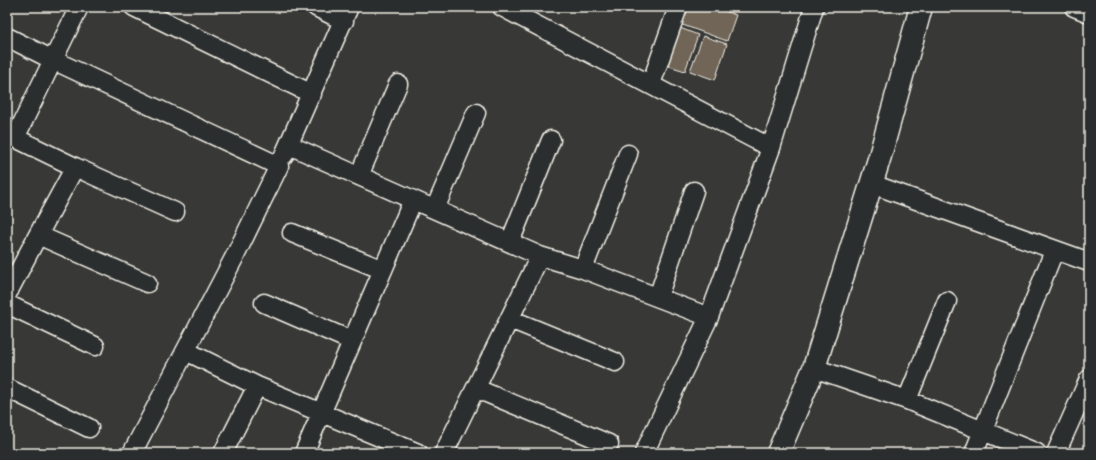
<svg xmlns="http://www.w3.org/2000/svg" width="1096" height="460" font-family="'Shantell Sans',sans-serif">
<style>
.building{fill:#6f6556;stroke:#f4f1e8}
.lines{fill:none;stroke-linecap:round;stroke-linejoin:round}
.street-casing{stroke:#f4f1e8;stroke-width:21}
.secondary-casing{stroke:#f4f1e8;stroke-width:25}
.street{stroke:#2a2d2e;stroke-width:18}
.secondary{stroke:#2a2d2e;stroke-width:22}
</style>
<rect width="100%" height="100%" fill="#383836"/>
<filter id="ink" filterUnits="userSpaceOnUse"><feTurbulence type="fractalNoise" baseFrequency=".025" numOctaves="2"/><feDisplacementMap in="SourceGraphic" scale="8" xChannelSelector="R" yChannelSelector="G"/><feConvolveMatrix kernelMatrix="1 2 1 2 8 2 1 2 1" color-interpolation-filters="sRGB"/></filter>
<g filter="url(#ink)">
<path class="building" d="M686,7H713L736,15L727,41L680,24Z
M680,28L698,35L685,71L666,65Z
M703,36L727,44L715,80L690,71Z"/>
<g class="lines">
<defs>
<path id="street" d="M134,7L312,94
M316,7L344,21
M502,7L771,148
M1074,7L1089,13
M7,37L53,60L79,7
M651,84L678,7
M7,134L75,167
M15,138L53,60L279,166L235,256L132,453
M289,145L540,256L583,269L709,317
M284,155L349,7
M359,176L398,84
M872,184L1089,262
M435,209L476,113
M292,233L383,270
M38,235L75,167L175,212
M510,242L551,140
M583,269L628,154
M7,294L38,235L147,283
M658,297L694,191
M264,303L352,341
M7,304L95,346
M510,319L615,362
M186,351L257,386L418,453
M814,368L907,400L1037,453
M7,388L89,428
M477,389L609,444
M907,400L947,301
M223,453L257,386
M304,453L413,200
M444,453L540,256
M644,453L709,317L771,148L814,7
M974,453L1054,251
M1056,453L1089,379"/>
<path id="secondary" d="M778,453L814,368L880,156L921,7"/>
</defs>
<use href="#street" class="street-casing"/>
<use href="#secondary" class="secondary-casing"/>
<use href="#street" class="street"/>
<use href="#secondary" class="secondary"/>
</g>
</g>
<rect width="1096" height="460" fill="none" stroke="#2a2d2e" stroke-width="24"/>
<rect x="12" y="12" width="1072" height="436" fill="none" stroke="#f4f1e8" stroke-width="1.5" filter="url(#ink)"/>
</svg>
